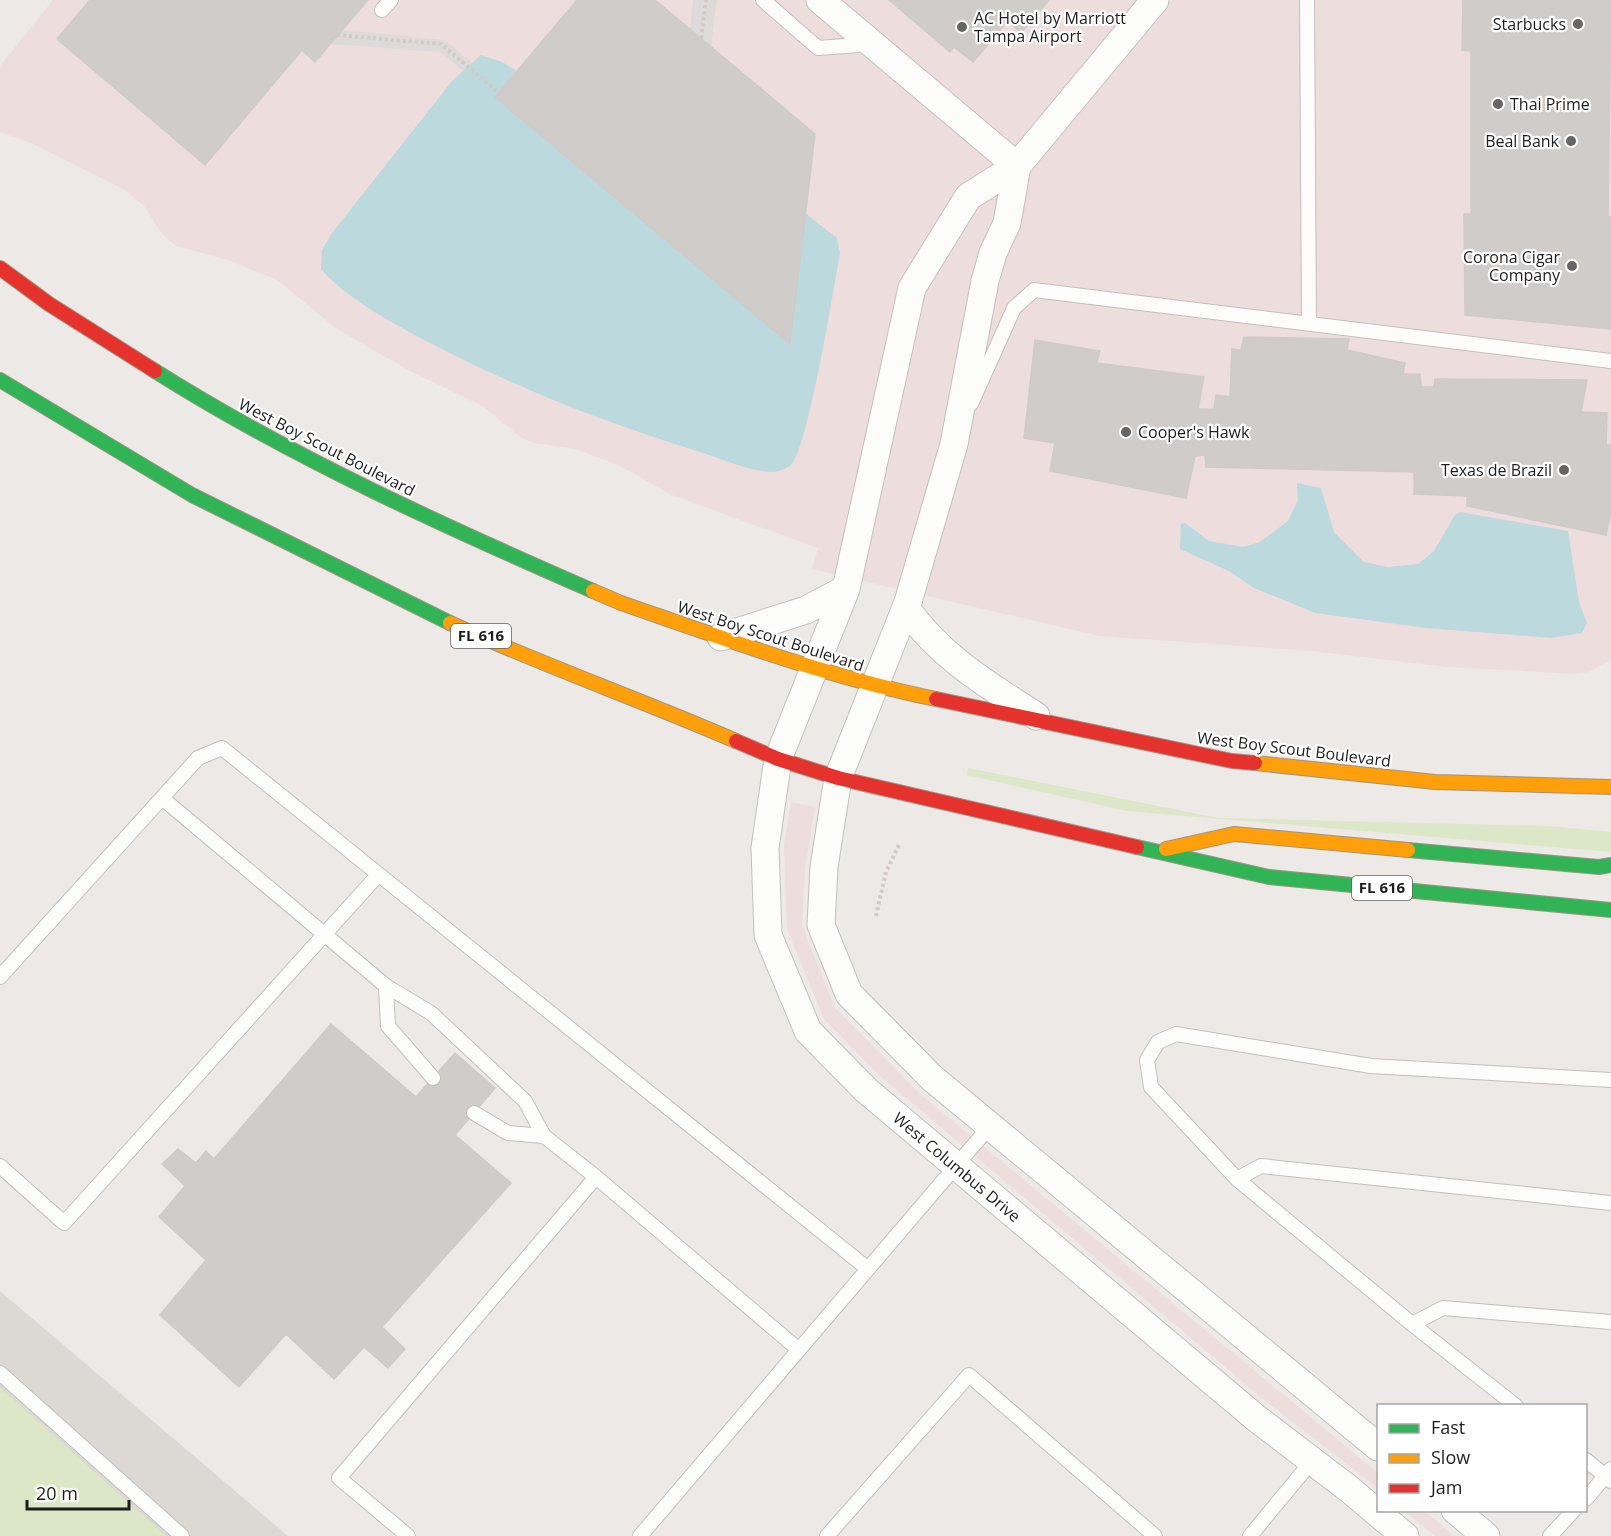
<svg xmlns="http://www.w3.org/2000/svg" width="1611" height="1536" font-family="'Open Sans',sans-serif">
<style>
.commercial{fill:#eddedd}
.airport{fill:#dcd9d5}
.grass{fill:#dbe7c7}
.parking{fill:#dcdbda}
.water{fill:#bcd9dd}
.building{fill:#cfccc9;stroke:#cfcbc8;stroke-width:1.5}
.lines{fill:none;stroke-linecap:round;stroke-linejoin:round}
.lane-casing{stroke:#c2c0bf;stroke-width:16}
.street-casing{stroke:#c2c0bf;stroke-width:29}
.fast-casing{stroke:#a19585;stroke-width:16}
.slow-casing{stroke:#a19585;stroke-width:16}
.jam-casing{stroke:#a19585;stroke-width:16}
.path{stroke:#d5c8c7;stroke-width:4;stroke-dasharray:3 3;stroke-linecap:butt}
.lane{stroke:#fcfcfb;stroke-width:14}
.street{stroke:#fcfcfb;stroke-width:27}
.fast{stroke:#30b455;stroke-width:14}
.slow{stroke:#ff9f0a;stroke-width:14}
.jam{stroke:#e5322d;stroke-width:14}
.poi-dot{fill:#666564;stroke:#fff;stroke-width:2}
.labels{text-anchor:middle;stroke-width:4.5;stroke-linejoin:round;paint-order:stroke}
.shield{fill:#fff;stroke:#626262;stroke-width:1.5}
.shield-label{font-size:15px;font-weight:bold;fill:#1e1e1e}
.poi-label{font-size:16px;fill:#1e1e1e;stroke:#fff;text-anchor:end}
.street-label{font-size:16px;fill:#1e1e1e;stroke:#fff}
</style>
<rect width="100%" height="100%" fill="#ece9e6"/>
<path class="commercial" d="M53,0H1611V660L1589,672L1574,674L1447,667L1312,651L1100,636L812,569L818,548L672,495L618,465L576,449L534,443L520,437L484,407L406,369L337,329L277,280L228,260L176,246L162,234L144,206L125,190L33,144L0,132V66Z
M791,802L815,807L805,868L802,926L835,1008L919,1093L1378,1473V1488L1268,1403L879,1075L824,1019L787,929L784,846Z
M1405,1511H1424L1455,1536H1435Z"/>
<path class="airport" d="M0,1291L288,1536H0Z"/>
<path class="grass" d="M968,768L1218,818L1547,826L1611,832V852L1127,811L967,775Z
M0,1388L21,1406L166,1536H0Z"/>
<path class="parking" d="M693,0H717L711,47L690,29Z
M341,30L445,40L502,88L495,97L440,52L330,44Z"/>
<path class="water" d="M481,55L502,62L517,71L495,97L790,344L805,213L837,238L840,253C834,286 808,449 791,465C787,468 779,472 774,472C750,472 723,459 700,452C592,419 484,375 386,319C363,305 338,289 321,269L322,250L332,233L452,81Z
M1297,483L1321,488L1334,532L1364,562L1388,567L1418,564L1434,551L1455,515L1460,512L1568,531L1579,602L1587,623L1582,633L1551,638L1426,628L1315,613L1254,588L1229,571L1180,549L1181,524L1185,523L1209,541L1244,547L1260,542L1288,521L1298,500Z"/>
<path class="building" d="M90,0H368L315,62L302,50L205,165L57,39Z
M577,0H655L815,134L790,344L495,97Z
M889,0H1049L1021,33L1008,21L973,62L954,47L950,52Z
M1463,0H1611L1608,216L1611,217V329L1465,315L1464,214H1471V51L1462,50Z
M1244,337L1349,339L1347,350L1405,363L1403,374H1420L1421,387H1434L1435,379L1587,380L1581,412L1607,413L1606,445H1611V512L1606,535L1467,506V496L1414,494V472L1206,467L1205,455L1195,456L1186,498L1050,471L1055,443L1024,438L1035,340L1100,351L1097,363L1204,377L1198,409H1214L1216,395L1230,397L1232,349L1241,350Z
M331,1024L416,1097L455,1053L495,1088L455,1135L511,1183L382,1327L405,1349L388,1368L364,1347L334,1379L286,1334L239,1387L160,1315L206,1260L159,1217L185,1186L162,1164L178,1149L196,1163L206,1151L214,1159Z"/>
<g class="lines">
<defs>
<path id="lane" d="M763,0L818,48L872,44
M1307,0L1309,323
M382,10L391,0
M971,404L1014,308L1034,290L1611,361
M162,798L386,986L431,1013L525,1101L544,1136
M0,977L198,758L222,748L868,1269
M386,986L388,1026L433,1078
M474,1113L508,1133L544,1136L596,1177
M0,1166L64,1223L378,875
M1237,1179L1261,1166L1611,1203
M1412,1324L1443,1308L1611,1322
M0,1373L182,1536
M1516,1406L1412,1324L1237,1179L1151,1087L1147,1060L1158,1042L1176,1034L1371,1066L1611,1080
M1586,1460L1611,1481
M1586,1499L1611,1469
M408,1536L339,1478L596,1177L799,1350
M640,1536L990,1126
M827,1536L969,1375L1155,1536
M1250,1536L1312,1461
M1550,1536L1574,1510"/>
<path id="street" d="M820,0L1017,166
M1155,0L1017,166L968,197L912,288L846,589L778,759L765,848L768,935L808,1031L866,1090L1256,1418L1349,1489L1405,1536
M1017,166L1007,223L993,253L985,281L954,444L908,602L838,778L824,867L821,925L849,994L932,1078L1378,1447
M906,608C939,656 988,685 1036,716
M721,637L806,610L846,589
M1455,1510L1486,1536"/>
<path id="fast" d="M155,371C293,458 444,526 593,591
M0,380L192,495L450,623
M1137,847L1269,877L1611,910
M1408,850L1599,867L1611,865"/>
<path id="slow" d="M593,591L621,603C725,639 828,677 936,699
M450,623C544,666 642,700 736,741
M1255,763L1435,782L1611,787
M1166,849L1234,834L1408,850"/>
<path id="jam" d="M0,268L49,304L155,371
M936,699L1232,761L1255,763
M736,741L778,759L838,778L1137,847"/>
</defs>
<use href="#lane" class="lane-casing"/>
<use href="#street" class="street-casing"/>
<use href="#fast" class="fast-casing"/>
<use href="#slow" class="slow-casing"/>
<use href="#jam" class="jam-casing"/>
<path class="path" d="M337,35L441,44L499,93
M701,38L706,0
M876,916L886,872L899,845"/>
<use href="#lane" class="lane"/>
<use href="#street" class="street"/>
<use href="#fast" class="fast"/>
<use href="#slow" class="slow"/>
<use href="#jam" class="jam"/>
</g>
<g class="poi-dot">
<circle cx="1578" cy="24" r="6"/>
<circle cx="962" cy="27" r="6"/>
<circle cx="1498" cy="104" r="6"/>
<circle cx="1571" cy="141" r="6"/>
<circle cx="1572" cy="266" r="6"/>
<circle cx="1126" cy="432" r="6"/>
<circle cx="1564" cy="470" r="6"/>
</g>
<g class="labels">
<g class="shield">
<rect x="451" y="624" width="60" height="24" rx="4.5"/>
<rect x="1352" y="876" width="60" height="24" rx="4.5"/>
</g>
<g class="shield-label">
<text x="481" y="641">FL 616</text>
<text x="1382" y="893">FL 616</text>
</g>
<g class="poi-label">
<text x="974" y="24" text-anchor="start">AC Hotel by Marriott<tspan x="974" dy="18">Tampa Airport</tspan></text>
<text x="1566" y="30">Starbucks</text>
<text x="1510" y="110" text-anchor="start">Thai Prime</text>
<text x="1559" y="147">Beal Bank</text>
<text x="1560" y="263">Corona Cigar<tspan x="1560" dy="18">Company</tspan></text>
<text x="1138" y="438" text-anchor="start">Cooper's Hawk</text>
<text x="1552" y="476">Texas de Brazil</text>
</g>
<g class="street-label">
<text transform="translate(327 447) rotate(27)" y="6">West Boy Scout Boulevard</text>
<text transform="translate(771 636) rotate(18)" y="6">West Boy Scout Boulevard</text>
<text transform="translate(1294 749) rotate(7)" y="6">West Boy Scout Boulevard</text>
<text transform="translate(957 1167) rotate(40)" y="6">West Columbus Drive</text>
</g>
</g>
<rect x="1377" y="1404" width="210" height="108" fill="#ffffff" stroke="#a5a5a5" stroke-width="1.5"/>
<rect x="1389" y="1424" width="30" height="9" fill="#30b455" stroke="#a5a5a5" stroke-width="1.5"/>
<text x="1431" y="1434" font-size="18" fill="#1e1e1e">Fast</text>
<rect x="1389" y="1454" width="30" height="9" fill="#ff9f0a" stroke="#a5a5a5" stroke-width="1.5"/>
<text x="1431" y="1464" font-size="18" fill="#1e1e1e">Slow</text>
<rect x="1389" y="1484" width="30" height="9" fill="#e5322d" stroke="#a5a5a5" stroke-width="1.5"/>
<text x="1431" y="1494" font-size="18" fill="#1e1e1e">Jam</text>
<path d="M27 1500v9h102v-9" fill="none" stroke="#1e1e1e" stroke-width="3"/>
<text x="36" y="1500" font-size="18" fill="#1e1e1e" stroke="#ffffff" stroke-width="4.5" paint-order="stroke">20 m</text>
</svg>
